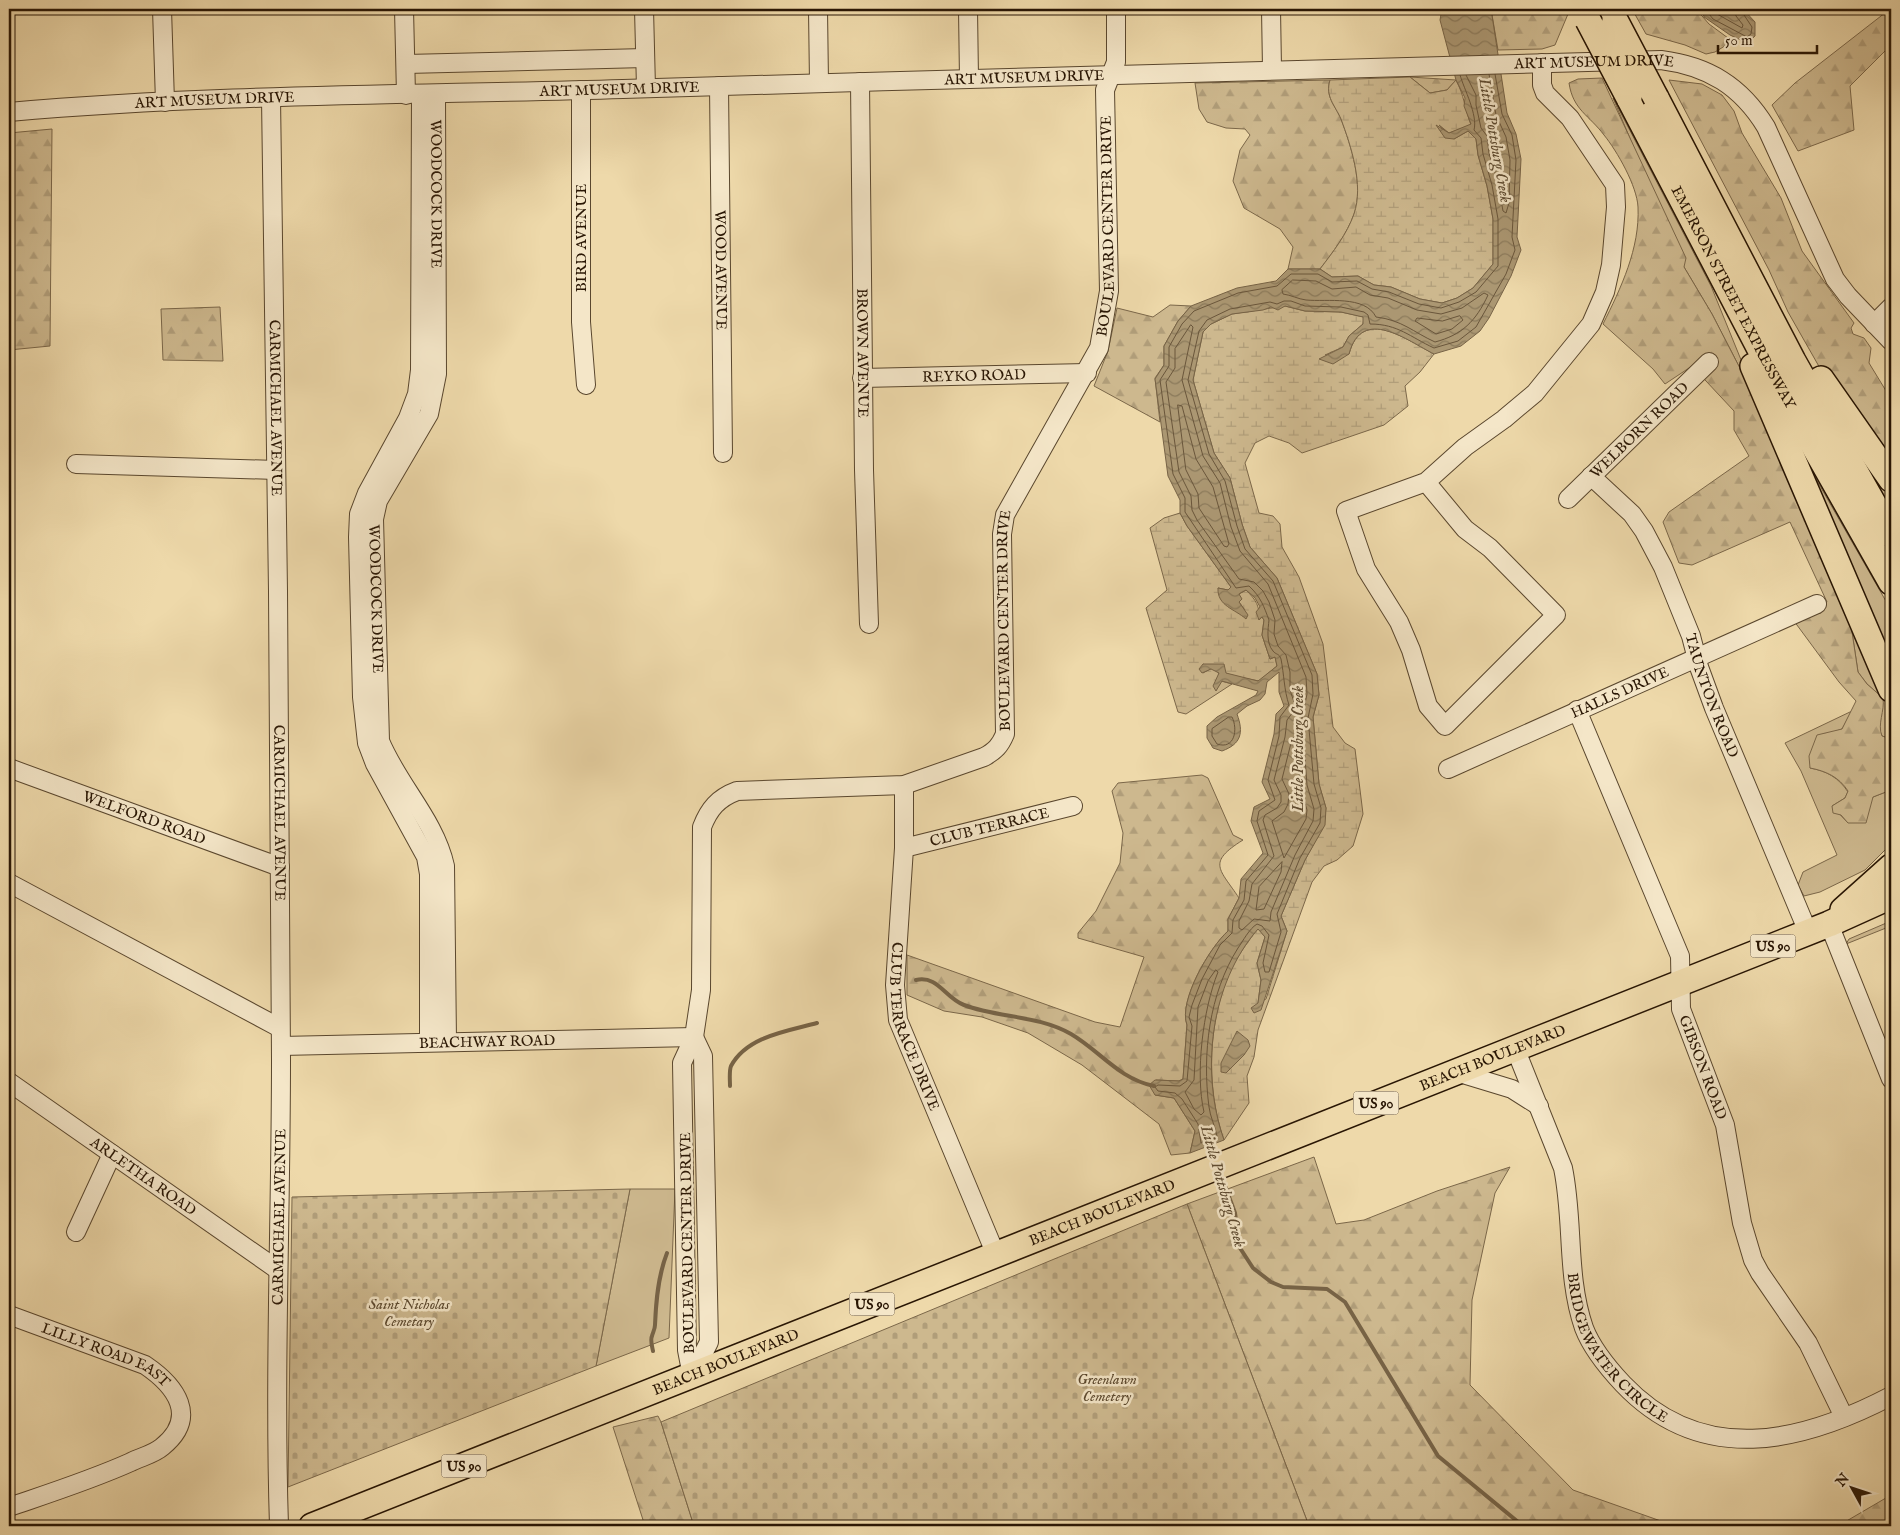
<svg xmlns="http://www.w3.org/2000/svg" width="1900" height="1535" font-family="'IM FELL English',serif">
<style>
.green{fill:#cdb88e;stroke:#7b6749}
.forest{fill:url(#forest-firs);stroke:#7b6749}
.wetland{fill:url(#wetland-marsh);stroke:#7b6749;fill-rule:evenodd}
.cemetery{fill:url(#cemetery-stones);stroke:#7b6749}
.water{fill:url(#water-waves);stroke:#776346}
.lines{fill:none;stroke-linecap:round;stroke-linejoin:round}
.shore{stroke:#6a563b;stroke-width:1}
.stream{stroke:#776346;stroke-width:4}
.minor-casing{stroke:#5a472e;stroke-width:20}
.highway-casing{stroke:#291604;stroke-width:28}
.minor{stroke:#f4e6c8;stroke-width:18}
.highway{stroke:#eed9aa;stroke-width:25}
.highway-bridge-casing{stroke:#291604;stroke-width:28;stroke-linecap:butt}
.highway-bridge{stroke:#eed9aa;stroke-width:25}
.labels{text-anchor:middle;stroke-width:5;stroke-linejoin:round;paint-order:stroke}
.shield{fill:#f4e6c8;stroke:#66543f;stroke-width:1}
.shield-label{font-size:14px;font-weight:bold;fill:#291604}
.street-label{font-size:15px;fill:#291604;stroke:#f4e6c8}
.park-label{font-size:15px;font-style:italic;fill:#5a472d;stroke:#f4e6c8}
.water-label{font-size:16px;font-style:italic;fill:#5d4a30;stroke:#f4e6c8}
</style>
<defs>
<pattern id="forest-firs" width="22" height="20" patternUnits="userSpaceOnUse" patternTransform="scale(1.25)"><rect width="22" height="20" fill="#cdb88e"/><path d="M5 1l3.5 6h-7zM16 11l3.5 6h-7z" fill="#b09d79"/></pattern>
<pattern id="wetland-marsh" width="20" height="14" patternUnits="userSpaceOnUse" patternTransform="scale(1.25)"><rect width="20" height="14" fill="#cdb88e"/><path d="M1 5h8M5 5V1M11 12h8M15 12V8" fill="none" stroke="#b09d79"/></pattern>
<pattern id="cemetery-stones" width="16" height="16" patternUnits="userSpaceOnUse" patternTransform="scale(1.25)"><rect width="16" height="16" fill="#cdb88e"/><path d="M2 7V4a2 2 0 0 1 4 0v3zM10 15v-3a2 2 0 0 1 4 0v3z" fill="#b09d79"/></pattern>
<pattern id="water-waves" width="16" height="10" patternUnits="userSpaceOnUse" patternTransform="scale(1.25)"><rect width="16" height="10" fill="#ab9772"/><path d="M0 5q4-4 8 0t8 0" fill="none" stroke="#8b7a5b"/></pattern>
</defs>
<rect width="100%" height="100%" fill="#eed9aa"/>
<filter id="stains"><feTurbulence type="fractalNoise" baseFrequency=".004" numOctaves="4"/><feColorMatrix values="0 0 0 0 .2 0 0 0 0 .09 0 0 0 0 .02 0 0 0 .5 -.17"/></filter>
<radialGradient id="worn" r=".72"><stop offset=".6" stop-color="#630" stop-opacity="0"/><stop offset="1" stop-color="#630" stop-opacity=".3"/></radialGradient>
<path class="green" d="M1613,98L1711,286L1761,409L1712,314L1684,267Z
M1808,465L1891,610V677Z
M1867,466L1891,489V510Z
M1846,592L1891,707V739L1882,736L1879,729L1883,698L1867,684L1858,672Z
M1852,711L1842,729L1831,733L1810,768C1827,771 1839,778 1848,792L1845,798L1832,806L1848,823L1873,797L1891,790V844L1865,870L1820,892L1804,896L1798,885L1803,872L1837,855L1801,771L1785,743Z
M1891,921V926L1846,944L1849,939Z
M630,1189H675L669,1338L596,1366Z"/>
<path class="forest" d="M1491,9H1565L1568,14L1555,45L1542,49L1498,50Z
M1632,9H1696L1709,24L1728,38V44L1715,52L1706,54L1685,45L1646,34Z
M1890,9L1891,45L1850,86L1854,130L1798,151L1772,105L1795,83Z
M1410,77L1456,80L1447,90L1430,93Z
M1602,78L1686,258L1684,267L1712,314L1761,409L1846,592L1858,672L1867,684L1883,698C1885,711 1877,724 1882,736L1891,739V790L1873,797L1866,823H1848L1841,815L1833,813L1832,806L1845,798L1848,791C1839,777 1826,771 1810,768L1809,756L1817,735L1842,729L1856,701L1839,682L1794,621L1827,602L1790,522L1692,565L1679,563L1663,522L1669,512L1749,456L1734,430V411L1692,366L1665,384L1653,369L1603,324C1621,288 1640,248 1638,207C1637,186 1617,151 1604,135C1589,115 1573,110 1569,83L1578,79Z
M1330,80C1325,97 1335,105 1341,119C1351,146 1364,185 1354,214C1347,234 1333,252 1320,269H1288L1293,247L1280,229L1244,208L1233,181L1240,150L1250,135L1245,129L1226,128L1207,122L1199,109L1195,83Z
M1669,80L1702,84L1722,95L1734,111L1742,133L1781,198L1802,251L1854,323L1851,328L1853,334L1864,338L1871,348L1869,363L1891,399V471L1825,377L1788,312L1769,270Z
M52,129L50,346L9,350V133Z
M1170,305L1191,306L1178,321L1164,346V365L1155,378L1160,422L1094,386L1108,351L1117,308L1153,317Z
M220,307L223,361L163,360L161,309Z
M1202,775L1208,778L1233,835L1243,840C1206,863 1220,869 1239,898L1228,919V931C1210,947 1178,1001 1187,1025L1183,1079L1179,1081L1156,1080L1155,1095L1174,1098L1195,1131L1190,1153L1171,1155L1159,1124L1082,1065L1028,1033L982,1017L944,1011L907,995V955L1095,1022L1120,1027L1144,957L1078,938V933L1096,911L1120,863L1123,833L1112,791L1118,783Z
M1314,1157L1336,1224L1364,1220L1437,1191L1510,1167L1495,1193L1472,1300L1470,1385L1573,1490L1675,1526H1309L1187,1204Z
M658,1416L661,1422L694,1526H645L613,1427Z
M1891,1495V1526H1838Z"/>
<path class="wetland" d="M1410,77L1430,93L1447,90L1456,80C1464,95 1465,109 1471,125L1449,133L1439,125L1454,139L1468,131L1476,139L1478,155L1487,186L1493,219V264L1473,288L1457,298L1442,303L1420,299L1391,287L1374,285L1358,276L1332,277L1320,269C1333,252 1347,234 1354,214C1364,185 1351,146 1341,119C1335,105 1325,97 1330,80Z
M1285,306L1305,311L1341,312L1364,317L1363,324L1349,336L1343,347L1325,355L1349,354C1362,305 1408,341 1434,354L1420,372L1405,386L1408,406L1384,425L1302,453L1289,443L1269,436L1255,443L1245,463L1259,513L1273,516L1280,524L1282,547L1299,577L1323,644L1333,727L1345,743L1355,749L1363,814L1353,846L1337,860L1324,866L1312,882L1258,1030L1254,1057L1247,1076L1249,1103L1224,1140C1205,1086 1208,1018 1232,967C1239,953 1249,941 1258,928L1265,937L1257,963L1261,980L1258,1003L1266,999L1287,931L1281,916L1305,860L1324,825L1326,808L1319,784L1313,717L1319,695L1317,674L1277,578L1250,547L1242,524L1230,478L1214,453L1193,380L1203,332L1211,324L1232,314ZM1237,1032L1242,1036L1244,1055L1226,1073Z
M1180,513L1187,526L1231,587L1228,590L1218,588C1225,600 1229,614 1245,610L1239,602V594L1246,590C1256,600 1260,606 1259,620L1262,617L1264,620L1262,635L1270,659L1275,657L1277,666L1259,681L1233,676L1203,664V673L1212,668L1219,673L1216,690L1221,681L1232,684L1186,714L1178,712L1146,608L1167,590L1150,528L1164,518Z"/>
<path class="cemetery" d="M630,1189L596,1366L288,1487L292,1197Z
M1187,1204L1309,1526H694L661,1422Z"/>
<path class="water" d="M1442,9H1491L1507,113L1516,134L1521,159L1517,237L1521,250L1511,276L1489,318L1480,331L1461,346L1434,354C1408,341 1362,305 1349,354L1333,364L1319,359L1343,347L1349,336L1363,324V317L1341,312L1305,311L1285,306L1278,310L1271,307L1263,310L1232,314L1211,324L1203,332L1193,380L1214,453L1230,478L1242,524L1250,547L1277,578L1317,674L1319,695L1313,717L1319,784L1326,808L1325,825L1305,860L1281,916L1287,931L1261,1010L1254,1013L1251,1008L1258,1003L1261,980L1257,963L1265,937L1258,929C1210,984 1200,1072 1224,1140L1190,1153L1195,1131L1174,1098L1155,1095L1149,1085L1155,1080L1179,1081L1183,1079L1187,1025C1178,1001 1210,947 1228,931V919L1239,898L1241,879L1263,853L1251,821L1254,807L1270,799L1262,782L1274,734L1276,714L1284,706L1279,692V672L1267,682L1265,694L1260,700L1247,706L1237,714C1244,733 1241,744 1222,751L1213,748L1207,738V726L1217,717L1256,695L1258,691L1222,681L1216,691L1213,686L1219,673L1211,669L1202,673L1199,669L1203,664H1224L1226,673L1258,681L1277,666L1275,657L1270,659L1262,635L1264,620L1262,617L1259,620L1256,612L1260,607L1255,598L1246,590L1239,594L1242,599L1239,602L1248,615L1246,619C1235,609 1217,606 1218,588L1228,590L1231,587L1187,526L1180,513V500L1168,476L1155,379L1164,365V346L1178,321L1191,306L1237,288L1276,281L1288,269H1320L1332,277L1358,276L1374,285L1391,287L1420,299L1442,303L1457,298L1473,288L1493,264V219L1487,186L1478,155L1476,139L1468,131L1454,139L1445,138L1436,125L1449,133L1471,124L1464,106L1465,98L1456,80L1440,20Z
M1706,9H1743L1755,22V36L1747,43L1730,35L1704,17L1703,13Z
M1237,1031L1248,1040L1250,1046L1244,1055L1226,1073L1221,1072V1063Z"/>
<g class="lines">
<path class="shore" d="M1709,9V14L1713,19L1747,37L1751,34L1752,27L1740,9
M1716,9L1717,14L1742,28L1743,25L1736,16L1734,9
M1460,75C1464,89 1478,115 1474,130L1481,138L1483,154L1492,185L1498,219V266L1476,292L1459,302L1441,308L1419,304L1389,292L1372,289L1357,281L1332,282L1318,274H1291L1277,286L1238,293L1194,311L1182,324L1169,347V366L1160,380L1173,474L1185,498V512L1236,588L1249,586C1261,597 1264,607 1269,620C1268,629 1266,643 1273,651C1276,655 1279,653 1281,659C1284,674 1284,690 1289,705L1280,717L1279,736L1268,780L1275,800L1259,811L1257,821L1268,855L1246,881L1244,900L1233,920L1232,933L1220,945L1202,979L1192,1005L1189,1017L1192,1026L1187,1081L1180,1086L1158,1085L1155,1087L1158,1091L1175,1093L1182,1099L1198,1124L1201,1143L1217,1136C1215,1126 1210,1116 1209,1107C1202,1054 1209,994 1238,948C1243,941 1249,929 1257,924L1262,926L1269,935L1263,963L1265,972H1269L1281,932L1277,914L1300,858L1320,823L1321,808L1314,784L1308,718L1313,694L1312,675L1273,581L1245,549L1237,526L1225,481L1209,454L1188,380L1199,331L1207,320L1230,309L1270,302L1277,304L1284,301H1291L1305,306L1341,307L1364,312L1368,315L1370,324C1398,324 1410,337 1434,348L1458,341L1476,327L1506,274L1515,250L1512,237L1516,160L1512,135L1502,114L1495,74
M1466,75L1476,95V105L1481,128L1487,136L1489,153L1498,183L1503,211L1506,213L1509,203L1510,160L1506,137L1496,115L1489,74
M1293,280L1316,281L1332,289L1356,287L1370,295L1388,298L1417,310L1441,314L1462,308L1484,293L1488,295C1476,321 1462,335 1435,342C1413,332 1402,320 1376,317C1365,295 1327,302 1306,300C1298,299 1291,295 1283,294L1282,290Z
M1460,316L1463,320L1452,329L1436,334L1415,321L1417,318L1442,321Z
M1191,325L1193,327L1182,380L1203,456L1220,483L1231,527L1240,551L1268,584L1306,677L1307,694L1302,718L1307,785L1314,809L1313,821L1295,855L1271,912L1270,921L1254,919L1242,930L1239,928V921L1249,901L1252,884L1274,856L1263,820L1265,815L1277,808L1281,802V795L1274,780L1285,737L1287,720L1293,712L1295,705L1290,690V672L1286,655L1278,646L1274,634L1275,620L1269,602L1263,591L1254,582L1239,579L1197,520L1192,510L1191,496L1179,472L1166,382L1175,368V349Z
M1178,405L1182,406L1196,459L1213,487L1229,544L1227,547L1224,546L1199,508L1198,494L1186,470Z
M1229,717H1232C1238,729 1235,750 1217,744L1212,736V729Z
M1295,737L1297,739L1300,786L1307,810L1306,819L1284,858L1272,821L1284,812L1288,804L1289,794L1282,779L1292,739Z
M1282,862L1281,872L1264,909L1256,910L1259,887Z
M1216,970L1218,972C1203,1009 1195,1074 1204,1112L1201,1115L1194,1109L1185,1092L1194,1080L1198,1007L1208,981Z"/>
<path class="stream" d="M916,980C938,975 945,998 964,1005C998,1018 1038,1015 1071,1034C1100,1051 1119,1079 1154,1086
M730,1086C730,1080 729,1071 731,1066C747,1036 788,1031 817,1023
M1209,1146L1215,1159
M1221,1175L1235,1213L1240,1248L1253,1268L1271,1282L1283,1287L1327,1289L1345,1302L1438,1456L1523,1526
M653,1351C652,1346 650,1340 652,1336C653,1332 655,1329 655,1325C656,1301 658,1276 667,1253"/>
<defs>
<g id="minor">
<path d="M162,9L165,102"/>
<path d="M404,9L406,95"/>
<path d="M644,9L646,88"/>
<path d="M818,9L819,83"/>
<path d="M968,9L969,79"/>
<path d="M1271,9L1272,69"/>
<path d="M406,64L645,58"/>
<path id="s1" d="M860,82L864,470L869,624"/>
<path id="s2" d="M719,86L723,453"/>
<path d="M581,90V322L586,385"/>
<path d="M421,94L420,370L417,394L408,418L367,493L359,514L358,537L362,697L367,743L375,764L426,857L429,874V1042"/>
<path id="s3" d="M436,94L437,374L429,414L378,501L374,519L380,741C398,785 435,820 445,866L447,1041"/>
<path id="s4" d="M271,98C277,419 280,739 281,1060C281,1215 274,1371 279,1526"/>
<path id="s5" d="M9,112C213,94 418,95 623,89C969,79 1315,68 1661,60C1708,66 1741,86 1766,127L1835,279L1848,296L1891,341"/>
<path d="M1874,324L1891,307"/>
<path id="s6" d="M862,378L1087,373"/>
<path d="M76,464L276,470"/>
<path id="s7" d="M1591,476L1632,514L1644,531L1663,567L1691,636L1699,667L1714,708L1808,932"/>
<path d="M1426,482L1465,529L1490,548L1556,615L1445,726L1428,706L1411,650L1399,622L1366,569L1346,511L1426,482L1465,447L1504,419L1535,393L1591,324L1605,292L1611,265L1616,207L1615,185L1570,118L1545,93L1542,85V63"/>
<path id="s8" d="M1568,499L1709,362"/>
<path id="s9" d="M1577,710L1680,956L1681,1009L1725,1125L1742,1223L1753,1260L1760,1273L1808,1343L1844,1417"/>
<path id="s10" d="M9,768L280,867"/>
<path id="s11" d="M1448,769L1817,604"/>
<path id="s12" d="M904,785V848L895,985L898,1020L996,1255"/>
<path id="s13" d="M904,848L1073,806"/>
<path d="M9,883L280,1028"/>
<path d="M1829,924L1891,1079"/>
<path id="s14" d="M281,1046L694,1037"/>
<path id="s15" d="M1515,1048L1563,1168C1574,1221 1566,1276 1584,1328C1592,1349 1608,1368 1623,1384C1702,1467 1801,1443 1891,1396"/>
<path d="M1456,1072L1512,1089L1539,1106"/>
<path id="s16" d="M9,1082L278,1270"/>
<path d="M76,1232L112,1154"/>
<path id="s17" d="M9,1315L145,1365C176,1386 199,1417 162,1447C154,1454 141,1457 131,1462C91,1480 50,1493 9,1507"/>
<path id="s18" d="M692,1376L687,1350L682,1063L694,1037L701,990L702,827C709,809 718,798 737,791L904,785L984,757C995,751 1000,746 1005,734L1002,534L1005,515L1099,348L1109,291L1105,90L1116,62V9"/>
<path d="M692,1376L709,1342L703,1056L694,1037"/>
</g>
<g id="highway">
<path id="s19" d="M1629,98L1773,374L1891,582"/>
<path d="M1656,98L1793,361L1891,535"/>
<path d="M1753,366L1891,689"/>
<path d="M1821,379L1891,479"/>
<path d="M1843,910L1891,867"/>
<path id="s20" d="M312,1526L1829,924L1891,896"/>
</g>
</defs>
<use href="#minor" class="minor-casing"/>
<use href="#highway" class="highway-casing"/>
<use href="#minor" class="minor"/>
<use href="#highway" class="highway"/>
<defs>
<path id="highway-bridge" d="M1588,20L1629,98
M1615,20L1656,98"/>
</defs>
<use href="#highway-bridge" class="highway-bridge-casing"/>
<use href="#highway-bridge" class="highway-bridge"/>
</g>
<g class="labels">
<g class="shield">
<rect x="1750.5" y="934.5" width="45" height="23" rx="4"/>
<rect x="1353.5" y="1091.5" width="45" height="23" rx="4"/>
<rect x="849.5" y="1292.5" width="45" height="23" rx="4"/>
<rect x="441.5" y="1454.5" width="45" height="23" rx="4"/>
</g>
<g class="shield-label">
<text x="1773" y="951">US 90</text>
<text x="1376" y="1108">US 90</text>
<text x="872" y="1309">US 90</text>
<text x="464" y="1471">US 90</text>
</g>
<g class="street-label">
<text dy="5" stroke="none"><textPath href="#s5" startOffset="1586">ART MUSEUM DRIVE</textPath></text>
<text dy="5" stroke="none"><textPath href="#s5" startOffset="1016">ART MUSEUM DRIVE</textPath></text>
<text dy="5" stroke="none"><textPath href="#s5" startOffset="611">ART MUSEUM DRIVE</textPath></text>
<text dy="5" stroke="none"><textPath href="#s5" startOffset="206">ART MUSEUM DRIVE</textPath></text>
<text dy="5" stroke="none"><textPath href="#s3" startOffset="100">WOODCOCK DRIVE</textPath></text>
<text dy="5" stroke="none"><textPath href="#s18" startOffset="1422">BOULEVARD CENTER DRIVE</textPath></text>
<text transform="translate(581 238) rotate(-90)" y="5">BIRD AVENUE</text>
<text dy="5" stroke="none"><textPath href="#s2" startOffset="184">WOOD AVENUE</textPath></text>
<text dy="5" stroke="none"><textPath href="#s19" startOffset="225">EMERSON STREET EXPRESSWAY</textPath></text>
<text dy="5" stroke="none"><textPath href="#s1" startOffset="271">BROWN AVENUE</textPath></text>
<text dy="5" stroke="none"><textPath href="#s6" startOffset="112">REYKO ROAD</textPath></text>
<text dy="5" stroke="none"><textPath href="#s4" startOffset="310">CARMICHAEL AVENUE</textPath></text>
<text dy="5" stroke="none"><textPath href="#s8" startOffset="99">WELBORN ROAD</textPath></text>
<text dy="5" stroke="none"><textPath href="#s3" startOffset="520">WOODCOCK DRIVE</textPath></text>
<text dy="5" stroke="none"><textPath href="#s18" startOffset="1002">BOULEVARD CENTER DRIVE</textPath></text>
<text dy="5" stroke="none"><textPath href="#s11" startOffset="188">HALLS DRIVE</textPath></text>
<text dy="5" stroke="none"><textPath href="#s7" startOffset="255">TAUNTON ROAD</textPath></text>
<text dy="5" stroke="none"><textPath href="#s4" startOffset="715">CARMICHAEL AVENUE</textPath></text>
<text dy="5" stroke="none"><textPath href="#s10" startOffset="144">WELFORD ROAD</textPath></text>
<text dy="5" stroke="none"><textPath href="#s13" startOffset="88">CLUB TERRACE</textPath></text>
<text dy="5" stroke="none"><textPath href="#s12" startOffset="245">CLUB TERRACE DRIVE</textPath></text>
<text dy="5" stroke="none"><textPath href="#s14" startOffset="206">BEACHWAY ROAD</textPath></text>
<text dy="5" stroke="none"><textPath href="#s20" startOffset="1270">BEACH BOULEVARD</textPath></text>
<text dy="5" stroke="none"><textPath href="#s9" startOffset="382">GIBSON ROAD</textPath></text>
<text dy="5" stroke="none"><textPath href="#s16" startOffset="164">ARLETHA ROAD</textPath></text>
<text dy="5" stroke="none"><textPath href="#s20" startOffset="850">BEACH BOULEVARD</textPath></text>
<text transform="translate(279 1217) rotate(-89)" y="5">CARMICHAEL AVENUE</text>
<text transform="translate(687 1243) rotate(-91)" y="5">BOULEVARD CENTER DRIVE</text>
<text dy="5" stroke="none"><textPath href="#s15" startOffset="325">BRIDGEWATER CIRCLE</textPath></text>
<text dy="5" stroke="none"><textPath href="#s17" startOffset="105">LILLY ROAD EAST</textPath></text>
<text dy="5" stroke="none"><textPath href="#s20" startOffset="445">BEACH BOULEVARD</textPath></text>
</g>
<g class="park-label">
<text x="409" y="1309">Saint Nicholas<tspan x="409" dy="17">Cemetary</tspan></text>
<text x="1107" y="1384">Greenlawn<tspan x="1107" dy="17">Cemetery</tspan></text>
</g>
<g class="water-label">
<text transform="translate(1496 140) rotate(80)" y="6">Little Pottsburg Creek</text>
<text transform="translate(1297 749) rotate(-90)" y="6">Little Pottsburg Creek</text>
<text transform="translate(1224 1186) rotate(74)" y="6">Little Pottsburg Creek</text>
</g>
</g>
<rect width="1900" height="1535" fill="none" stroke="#eed9aa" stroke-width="30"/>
<rect x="10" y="10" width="1880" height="1515" fill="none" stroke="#291604" stroke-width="2.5"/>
<rect x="15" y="15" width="1870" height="1505" fill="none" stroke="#291604"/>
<g transform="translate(1852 1488) rotate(310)" stroke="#f4e6c8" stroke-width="4" paint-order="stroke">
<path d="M0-4L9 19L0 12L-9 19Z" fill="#291604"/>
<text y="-8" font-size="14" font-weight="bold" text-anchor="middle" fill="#291604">N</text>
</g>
<path d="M1718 45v8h99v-8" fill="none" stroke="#291604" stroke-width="2.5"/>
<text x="1725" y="45" font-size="15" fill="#291604" stroke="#f4e6c8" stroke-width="4" paint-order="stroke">50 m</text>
<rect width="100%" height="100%" filter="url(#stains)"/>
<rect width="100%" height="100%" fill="url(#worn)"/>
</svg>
